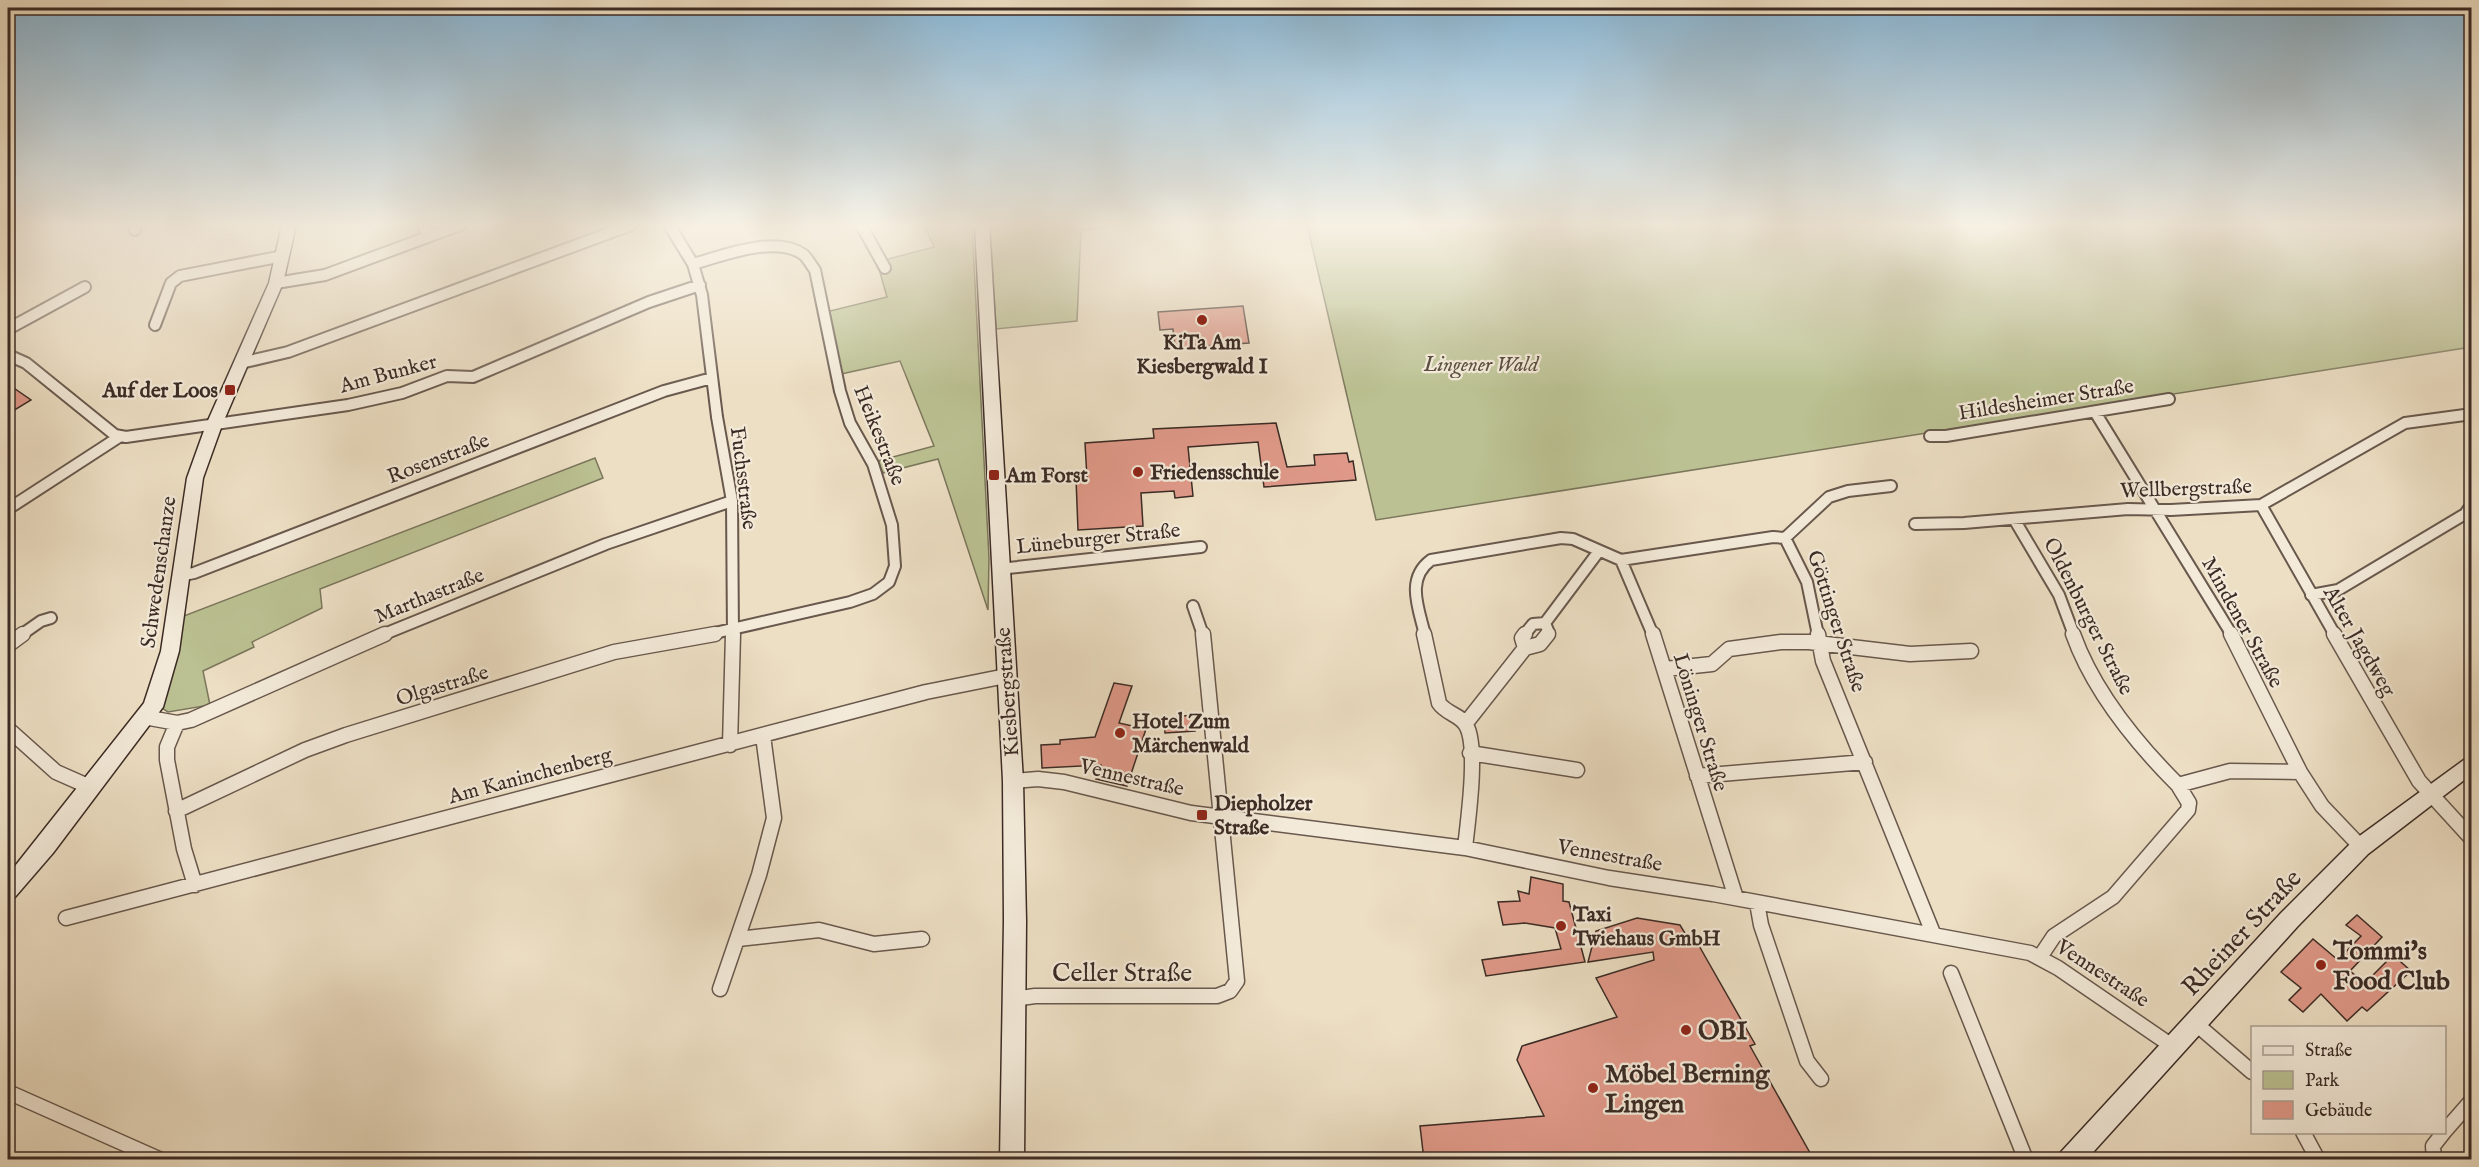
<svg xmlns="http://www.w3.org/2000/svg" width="2479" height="1167" font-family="'IM FELL English',serif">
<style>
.green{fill:#bbc192;stroke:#7b765c;stroke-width:1.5}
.building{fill:#e09989;stroke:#3b2b25;stroke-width:1.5}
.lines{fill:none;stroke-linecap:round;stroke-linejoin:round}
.street-far1-casing{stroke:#68584d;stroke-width:14}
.street-casing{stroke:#68584d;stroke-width:17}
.secondary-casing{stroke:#3b2b25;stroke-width:3}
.street-far1{stroke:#f3ead9;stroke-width:10}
.street{stroke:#f3ead9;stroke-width:14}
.secondary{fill:#f3ead9;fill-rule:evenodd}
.poi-dot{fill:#8f2418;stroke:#f3ead9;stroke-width:2}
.labels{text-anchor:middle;stroke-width:4.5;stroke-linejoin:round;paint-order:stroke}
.poi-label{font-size:21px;font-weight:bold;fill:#3b2b25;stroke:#f3ead9;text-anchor:start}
.park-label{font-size:21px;font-style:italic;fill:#5b5040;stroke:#f3ead9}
.street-label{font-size:21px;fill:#3b2b25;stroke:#f3ead9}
.near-street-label{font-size:26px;fill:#3b2b25;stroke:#f3ead9}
.near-poi-label{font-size:26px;font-weight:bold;fill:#3b2b25;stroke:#f3ead9;text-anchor:start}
</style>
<rect width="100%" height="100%" fill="#eddfc4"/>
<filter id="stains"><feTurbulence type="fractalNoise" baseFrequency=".00333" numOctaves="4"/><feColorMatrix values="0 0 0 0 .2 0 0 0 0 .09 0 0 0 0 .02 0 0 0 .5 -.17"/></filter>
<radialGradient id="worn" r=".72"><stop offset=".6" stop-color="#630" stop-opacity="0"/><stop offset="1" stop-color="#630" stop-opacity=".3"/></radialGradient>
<path class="green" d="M924,225H972L989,558L988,610L938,459L883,473L878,461L934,446L900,361L841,374L826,312L887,297L877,262L934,247Z
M990,225H1127L1081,230L1077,321L996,329Z
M1307,225H2471V347L1376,520Z
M595,458L603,478L320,589L322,608L252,642L254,647L203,671L210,705L168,712L160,707L176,619Z"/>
<path class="building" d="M1243,306L1249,343L1175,348L1173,329L1160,330L1158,312Z
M8,384L31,400L8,414Z
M1276,423L1287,467L1315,465L1314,455L1347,453L1349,462L1353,461L1356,480L1264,487L1258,442L1188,447L1193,496L1175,498L1174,491L1141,493L1143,526L1078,530L1076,479L1087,478L1085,443L1154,438L1153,429Z
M1114,683L1132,686L1119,723L1146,729L1127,786L1096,779L1101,765L1042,768L1041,745L1060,744V740L1095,737Z
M1193,715L1195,731L1165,733L1164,718Z
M1531,877L1563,884V901L1569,902L1585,962L1486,976L1482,960L1561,949L1555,928L1525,923L1503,925L1498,902L1520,901L1518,891L1529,894Z
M2357,915L2382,937L2350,971L2365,983L2393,955L2411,971L2367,1011L2362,1007L2347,1021L2321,994L2303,1012L2289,1000L2301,988L2281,972L2313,939L2338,960L2361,936L2346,925Z
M1637,918L1680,925L1692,945L1698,944L1755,1044L1750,1046L1814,1160H1424L1420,1126L1544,1116L1517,1060L1522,1046L1617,1017L1596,978L1654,960L1653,952L1588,962L1596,931Z"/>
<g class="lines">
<defs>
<path id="street-far1" d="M423,225L428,237
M669,225L693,264L702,295L717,417L732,501L733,635
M861,225L885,268
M135,230L137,225
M8,231L11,225
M693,264C722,256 777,234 804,255C808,259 811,265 815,270L840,391L850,423L873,464L892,525L895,566L889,582L873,594L850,602L706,635
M276,283L325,275L460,225
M155,325L171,283L180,276L283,256
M8,329L85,287
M8,355L26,363L115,435L126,437L348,405L402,393L447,376L473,377L649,302L700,285
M241,363L288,352L631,225
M2095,412L2232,635
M1930,436H1946L2169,399
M2261,505L2335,635
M8,509L119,437
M2014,519L2059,595L2074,635
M1915,524L1964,523L2128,509L2171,510L2261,505L2405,423L2472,414
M1621,560L1653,635
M999,569L1201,547
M179,576L194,573L664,391L712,378
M2311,595L2338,590L2465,514L2472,504
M1193,606L1203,635
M1545,623L1549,633L1547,635
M21,635L41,621L51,618
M382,635L606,544L732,501
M1425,635C1419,609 1405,579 1431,560L1561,538L1573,539L1621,560L1773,537L1785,538
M1524,635L1533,624L1545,623L1599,551
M1818,635L1807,582L1785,538L1829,497L1848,491L1891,486"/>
<path id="street" d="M1424,634L1439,703C1446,714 1462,715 1467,727C1478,750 1468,820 1465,848
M1653,634L1736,898
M1818,634L1823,661L1933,933
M2073,634C2093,690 2136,743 2178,785
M2231,634L2300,772L2322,806L2361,847
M2334,634L2419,781L2472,839
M8,645L23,634
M1525,648L1522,638L1525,634
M1665,669L1712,664L1729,649L1781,642H1809L1910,654L1971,651
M144,717L177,723L191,720L385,634
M177,723L167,747V760L184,849L195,885
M1466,723L1525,648L1540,644L1548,634
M8,729L56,772L90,787
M730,745L733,634
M1470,753L1577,770
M1697,776L1865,762
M1013,781L1038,779L1064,782L1191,813L1465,848L1609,878L1713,894L2030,953L2058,968L2172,1046
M176,811L305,750L346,735L614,652L715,634
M1757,903L1761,925L1807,1061L1821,1079
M66,918L926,692L1006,676
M738,939L819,930L874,944L922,939
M2040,957L2054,936L2113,897L2188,810L2189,803L2178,785L2230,771L2300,772
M1951,973L2026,1160
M720,989L759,875L774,818L763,736
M1013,999L1035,996H1217L1230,991L1237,981L1203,634
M2195,1023L2252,1072
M8,1092L161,1160
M2303,1132L2318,1160
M2444,1132L2472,1100
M2434,1160L2433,1146L2444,1132"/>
<path id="secondary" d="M282,225H296L283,283L222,425L203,478L179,651L163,707L53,853L15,897L8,900V875L144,703L161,651L187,478L206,425L269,283Z
M975,225H989L1023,781L1026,921L1024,1160H1000L1004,921L1003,781Z
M2472,754V774L2368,854L2297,927L2086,1160H2057L2061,1152L2281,913L2354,840Z"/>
</defs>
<use href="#street-far1" class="street-far1-casing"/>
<use href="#street" class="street-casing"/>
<use href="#secondary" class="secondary-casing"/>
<use href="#street-far1" class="street-far1"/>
<use href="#street" class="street"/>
<use href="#secondary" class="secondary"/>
</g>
<linearGradient id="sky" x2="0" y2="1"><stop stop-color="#89b7d6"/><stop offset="0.58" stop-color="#f7f1e4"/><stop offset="1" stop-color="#f7f1e4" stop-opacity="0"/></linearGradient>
<rect width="2479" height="389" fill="url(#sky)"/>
<g class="poi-dot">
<circle cx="1202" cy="320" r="6"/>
<rect x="224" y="384" width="12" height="12" rx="3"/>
<circle cx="1138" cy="472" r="6"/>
<rect x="988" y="469" width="12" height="12" rx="3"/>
<circle cx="1120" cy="733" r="6"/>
<rect x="1196" y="809" width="12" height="12" rx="3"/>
<circle cx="1561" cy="926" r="6"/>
<circle cx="2321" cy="965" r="6"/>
<circle cx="1686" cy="1030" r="6"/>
<circle cx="1593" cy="1088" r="6"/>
</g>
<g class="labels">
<g class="poi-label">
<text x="1202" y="349" text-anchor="middle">KiTa Am<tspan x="1202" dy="24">Kiesbergwald I</tspan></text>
<text x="218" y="397" text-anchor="end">Auf der Loos</text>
<text x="1150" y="479">Friedensschule</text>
<text x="1006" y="482">Am Forst</text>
<text x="1132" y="728">Hotel Zum<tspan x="1132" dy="24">Märchenwald</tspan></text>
<text x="1214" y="810">Diepholzer<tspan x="1214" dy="24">Straße</tspan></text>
<text x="1573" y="921">Taxi<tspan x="1573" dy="24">Twiehaus GmbH</tspan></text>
</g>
<g class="park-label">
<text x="1481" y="371">Lingener Wald</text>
</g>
<g class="street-label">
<text transform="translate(388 373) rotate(-15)" y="7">Am Bunker</text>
<text transform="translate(2046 399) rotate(-9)" y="7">Hildesheimer Straße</text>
<text transform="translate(880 435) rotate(68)" y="7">Heikestraße</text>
<text transform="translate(438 458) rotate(-21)" y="7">Rosenstraße</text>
<text transform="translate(744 478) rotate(83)" y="7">Fuchsstraße</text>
<text transform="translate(2186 488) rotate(-2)" y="7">Wellbergstraße</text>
<text transform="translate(1098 538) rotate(-6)" y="7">Lüneburger Straße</text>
<text transform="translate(158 572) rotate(-82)" y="7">Schwedenschanze</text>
<text transform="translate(429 595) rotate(-22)" y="7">Marthastraße</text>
<text transform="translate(2089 616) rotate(63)" y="7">Oldenburger Straße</text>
<text transform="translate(1837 621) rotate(72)" y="7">Göttinger Straße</text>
<text transform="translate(2243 622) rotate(61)" y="7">Mindener Straße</text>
<text transform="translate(2360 641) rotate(60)" y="7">Alter Jagdweg</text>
<text transform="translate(442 685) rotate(-17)" y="7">Olgastraße</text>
<text transform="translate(1007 692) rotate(-94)" y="7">Kiesbergstraße</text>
<text transform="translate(1701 722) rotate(73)" y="7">Löninger Straße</text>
<text transform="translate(530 775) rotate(-15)" y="7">Am Kaninchenberg</text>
<text transform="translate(1132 777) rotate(13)" y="7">Vennestraße</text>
<text transform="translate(1610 855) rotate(10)" y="7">Vennestraße</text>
<text transform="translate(2103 973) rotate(33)" y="7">Vennestraße</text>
</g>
<g class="near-street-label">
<text transform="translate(2241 932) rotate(-47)" y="9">Rheiner Straße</text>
<text x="1122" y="981">Celler Straße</text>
</g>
<g class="near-poi-label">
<text x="2333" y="959">Tommi's<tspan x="2333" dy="30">Food Club</tspan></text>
<text x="1698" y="1039">OBI</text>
<text x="1605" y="1082">Möbel Berning<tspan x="1605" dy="30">Lingen</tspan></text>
</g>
</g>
<rect width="2479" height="1167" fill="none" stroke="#eddfc4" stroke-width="30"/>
<rect x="9" y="9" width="2461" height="1149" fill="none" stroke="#3b2b25" stroke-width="3"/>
<rect x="15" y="15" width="2449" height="1137" fill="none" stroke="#3b2b25" stroke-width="1.5"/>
<rect x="2251" y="1026" width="195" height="108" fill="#f3ead9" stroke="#a99e91" stroke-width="1.5"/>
<rect x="2263" y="1046" width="30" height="9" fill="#f3ead9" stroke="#a99e91" stroke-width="1.5"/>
<text x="2305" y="1056" font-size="18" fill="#3b2b25">Straße</text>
<rect x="2263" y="1071" width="30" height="18" fill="#bbc192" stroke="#a99e91" stroke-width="1.5"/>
<text x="2305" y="1086" font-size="18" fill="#3b2b25">Park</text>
<rect x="2263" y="1101" width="30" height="18" fill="#e09989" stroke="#a99e91" stroke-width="1.5"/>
<text x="2305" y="1116" font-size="18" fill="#3b2b25">Gebäude</text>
<rect width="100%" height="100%" filter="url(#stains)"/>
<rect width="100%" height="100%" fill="url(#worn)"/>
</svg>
